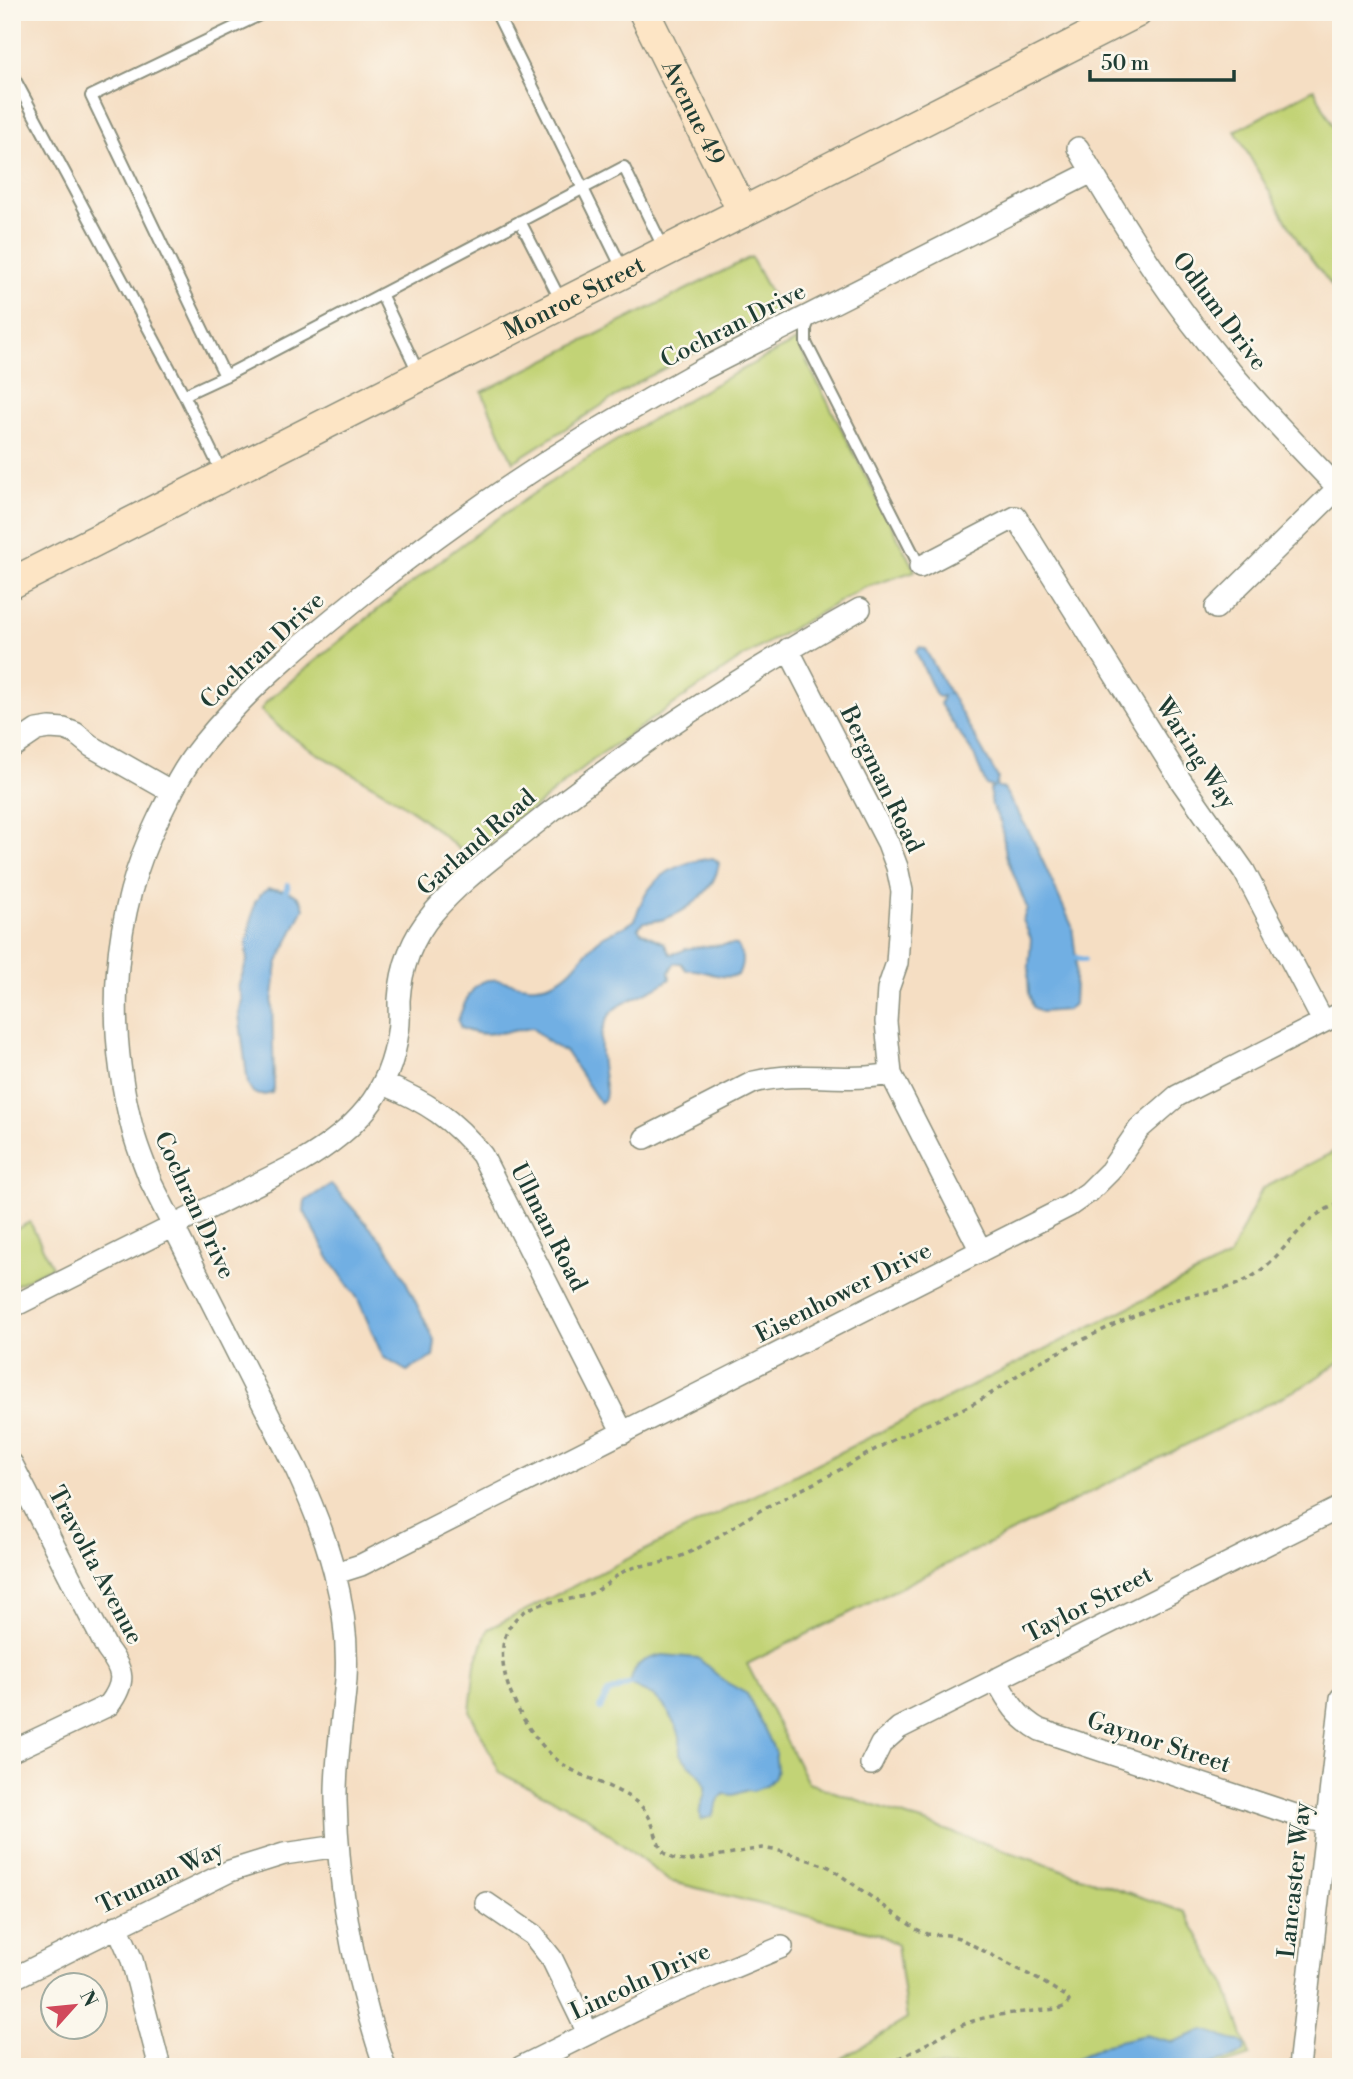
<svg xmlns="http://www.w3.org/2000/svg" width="1353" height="2079" font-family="'Libre Bodoni',serif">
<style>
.green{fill:#c2d376;stroke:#708855;stroke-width:2}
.water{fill:#71afe3;stroke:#48768c;stroke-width:2}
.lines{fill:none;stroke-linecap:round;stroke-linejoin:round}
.stream{stroke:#71afe3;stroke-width:6}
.lane-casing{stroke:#8a8e7c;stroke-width:14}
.street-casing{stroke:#8a8e7c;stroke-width:24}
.secondary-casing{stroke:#8a8e7c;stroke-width:33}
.path{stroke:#8a8e7c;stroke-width:3.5;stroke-dasharray:5 5;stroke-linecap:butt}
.lane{stroke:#fff;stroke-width:10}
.street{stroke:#fff;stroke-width:21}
.secondary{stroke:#fde5c5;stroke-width:30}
.labels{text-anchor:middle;stroke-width:5;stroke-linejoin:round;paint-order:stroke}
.street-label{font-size:24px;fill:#1f3d34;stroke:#fbf7ec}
</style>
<rect width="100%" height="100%" fill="#fbf7ec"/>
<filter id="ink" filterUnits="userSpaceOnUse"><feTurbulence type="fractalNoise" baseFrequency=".0143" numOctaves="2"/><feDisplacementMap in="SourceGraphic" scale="14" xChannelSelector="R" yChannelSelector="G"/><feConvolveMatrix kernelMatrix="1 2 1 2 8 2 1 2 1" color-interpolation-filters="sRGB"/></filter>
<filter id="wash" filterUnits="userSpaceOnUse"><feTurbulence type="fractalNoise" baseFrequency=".00686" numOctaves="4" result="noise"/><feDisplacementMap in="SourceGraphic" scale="28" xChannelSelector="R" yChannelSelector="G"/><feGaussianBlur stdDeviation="1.57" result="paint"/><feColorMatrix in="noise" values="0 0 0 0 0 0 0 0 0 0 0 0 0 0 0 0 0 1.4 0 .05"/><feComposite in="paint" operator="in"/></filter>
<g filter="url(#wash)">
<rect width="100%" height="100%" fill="#f5dec3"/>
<path class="green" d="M1314,89L1341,142V298L1299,243L1235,131Z
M751,257L779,309L640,381L513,462L482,392Z
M796,341L915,571L863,588L743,657L598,756L471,859C443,836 416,811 386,793C348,770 290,743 261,710L266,702C347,634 429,566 517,505C605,443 700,391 796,341Z
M1341,1148V1361L1304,1386L747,1664L808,1783L1185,1912L1225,1983L1250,2056L1216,2067H828L907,2019L897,1945L879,1934L669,1881L584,1815L500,1773L470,1712L475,1665L488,1629L1229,1257L1262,1189Z
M30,1222L52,1267L12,1287V1231Z"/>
<path class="water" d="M920,647L925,649L949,692L947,694L950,693L998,778L996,786L1004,789L1031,835L1072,926L1076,958L1074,1004L1068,1010L1041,1012L1033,1007L1029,994L1028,979L1031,939L1023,920L1027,908L1006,855L1001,823L992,806L990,789L993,787L986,785L974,755L940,704L943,696L939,697L936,695L916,652Z
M713,858L719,863C714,896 675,922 643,922L638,928L641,932L664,943L670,954C678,954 679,952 686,949C692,947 731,944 737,945C744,956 743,964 738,975C719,981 705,968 686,970L681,963H675L669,972L670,979C654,991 637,995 621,1005C591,1022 602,1064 606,1092L605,1099L600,1103L566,1052L552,1045L532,1028C508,1031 483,1039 461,1028L458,1021C482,945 510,1001 553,982C574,974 583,951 601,938C612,931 624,928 635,920C646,879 672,863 713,858Z
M268,889C283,889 301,892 304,908L277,964L272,1003L274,1088L272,1093C261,1097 252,1096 248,1084L239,1014L242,1000L238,987L247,961L246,946L255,902L262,893Z
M331,1184L384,1243L398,1265L435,1342L433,1357L407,1371L383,1357L358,1299L329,1258L304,1211L305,1201Z
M663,1655L698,1658L724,1681L747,1694L767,1734L775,1752L777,1769L774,1778L766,1786L753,1791L748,1790L733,1795L724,1794L719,1799L712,1816L701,1820C696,1807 707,1798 705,1786C703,1773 687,1765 680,1754C679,1748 681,1743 680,1737C677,1724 666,1706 656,1698C648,1692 638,1691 630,1684C634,1663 643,1659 663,1655Z
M1204,2030C1217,2032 1226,2041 1240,2041L1245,2045L1244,2052C1232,2062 1218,2059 1205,2067H1067L1074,2060L1106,2044L1145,2035L1173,2042Z"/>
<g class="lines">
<path class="stream" d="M285,893L288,885
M1076,958L1084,960
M600,1708L608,1693L630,1684"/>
</g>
</g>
<g filter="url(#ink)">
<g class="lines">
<defs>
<path id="lane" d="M496,12L623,270
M12,74L184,395
M520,221L561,301
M381,294L419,374
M811,316L806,328V343L920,567
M225,376L624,167L665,251
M223,475L184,395L225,376L91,96L266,12"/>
<path id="street" d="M1078,148C1117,215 1159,283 1208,344C1249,396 1295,443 1341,491
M920,567L1016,517L1181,781L1244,871L1323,1021
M1216,608L1338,488
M788,649L888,843L897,867L902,891L897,963L888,989L886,1022L891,1074L981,1251
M12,747L37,730L50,728L64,729L75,733L91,746L172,792
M384,1084C427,1102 453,1119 482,1155L623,1433
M645,1138L754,1082C800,1070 845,1083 891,1074
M12,1307L301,1162C354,1131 390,1095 398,1032C400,1021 399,1010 399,1000C401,967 412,938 433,913C459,882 494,857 525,832C630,747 742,675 860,609
M12,1464L107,1649C124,1671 126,1682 109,1705L12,1751
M336,1573L361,1565L1069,1206L1089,1192L1110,1171L1139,1129L1177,1096L1341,1013
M996,1679C1008,1702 1018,1718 1040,1730L1307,1819L1327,1822
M871,1764L881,1744L899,1728L1341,1507
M486,1903L533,1935L552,1959L588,2033
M117,1926L132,1960L158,2060
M12,1979L230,1871L284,1854L338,1846
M385,2067C355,1980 338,1893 336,1801C335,1761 343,1719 346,1679C350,1604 327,1536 296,1469L151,1182C145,1165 137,1148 133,1131C105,1026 111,914 159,817C171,793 184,767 201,746C250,685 312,635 373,586C477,503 584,434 701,370L1092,172
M521,2067L660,1998L782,1947
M1299,2067L1341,1698"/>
<g id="secondary">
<path id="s1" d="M644,12L743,212"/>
<path id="s2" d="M12,583L1137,12"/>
</g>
</defs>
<use href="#lane" class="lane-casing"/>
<use href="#street" class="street-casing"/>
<use href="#secondary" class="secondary-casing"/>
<path class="path" d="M881,2067C908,2056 931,2040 958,2027C987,2013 1026,2012 1058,2009L1066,2006L1069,2001L1064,1995L1041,1981L959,1938L948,1935L927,1934L916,1929L829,1867L785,1852L762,1848L687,1861C652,1860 661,1834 646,1812C632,1791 586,1780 564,1765C529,1742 481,1661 513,1622C533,1597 564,1604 589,1594C604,1589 613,1576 627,1570C638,1565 652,1565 664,1562C678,1558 692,1552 705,1544C722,1535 737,1524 754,1514C776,1501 800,1491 822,1479C847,1467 870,1451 895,1439C923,1425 954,1414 982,1399C1004,1386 1023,1369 1047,1358C1086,1338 1127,1317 1169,1302C1194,1292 1224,1293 1248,1279C1275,1264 1290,1237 1313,1218C1321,1211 1331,1207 1341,1203"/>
<use href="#lane" class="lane"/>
<use href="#street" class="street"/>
<use href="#secondary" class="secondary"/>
</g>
</g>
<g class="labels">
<g class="street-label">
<text dy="8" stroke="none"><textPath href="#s1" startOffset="112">Avenue 49</textPath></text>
<text dy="8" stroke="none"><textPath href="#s2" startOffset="630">Monroe Street</textPath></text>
<text transform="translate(1220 311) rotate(53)" y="8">Odlum Drive</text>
<text transform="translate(733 325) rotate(-27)" y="8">Cochran Drive</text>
<text transform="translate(262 650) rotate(-43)" y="8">Cochran Drive</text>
<text transform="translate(1196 753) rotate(57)" y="8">Waring Way</text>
<text transform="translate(882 779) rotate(64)" y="8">Bergman Road</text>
<text transform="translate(476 842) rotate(-41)" y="8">Garland Road</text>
<text transform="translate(195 1205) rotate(65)" y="8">Cochran Drive</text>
<text transform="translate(549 1227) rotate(63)" y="8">Ullman Road</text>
<text transform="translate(843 1292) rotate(-27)" y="8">Eisenhower Drive</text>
<text transform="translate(96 1565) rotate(62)" y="8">Travolta Avenue</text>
<text transform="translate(1088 1604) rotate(-27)" y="8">Taylor Street</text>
<text transform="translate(1159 1742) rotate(18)" y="8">Gaynor Street</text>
<text transform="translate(160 1877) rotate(-26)" y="8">Truman Way</text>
<text transform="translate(1294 1880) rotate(-84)" y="8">Lancaster Way</text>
<text transform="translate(640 1981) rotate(-25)" y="8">Lincoln Drive</text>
</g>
</g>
<rect width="1353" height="2079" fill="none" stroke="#fbf7ec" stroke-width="42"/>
<g transform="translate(74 2006) rotate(63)"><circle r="33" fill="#fbf7ec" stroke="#a3ada2" stroke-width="2"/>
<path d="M0-5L12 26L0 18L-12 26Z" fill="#d1495b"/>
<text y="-10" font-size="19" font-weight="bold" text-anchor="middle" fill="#1f3d34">N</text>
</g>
<path d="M1090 70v10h144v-10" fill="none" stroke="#1f3d34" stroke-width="3.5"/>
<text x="1101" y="70" font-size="21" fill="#1f3d34" stroke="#fbf7ec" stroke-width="5" paint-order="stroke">50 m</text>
</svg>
